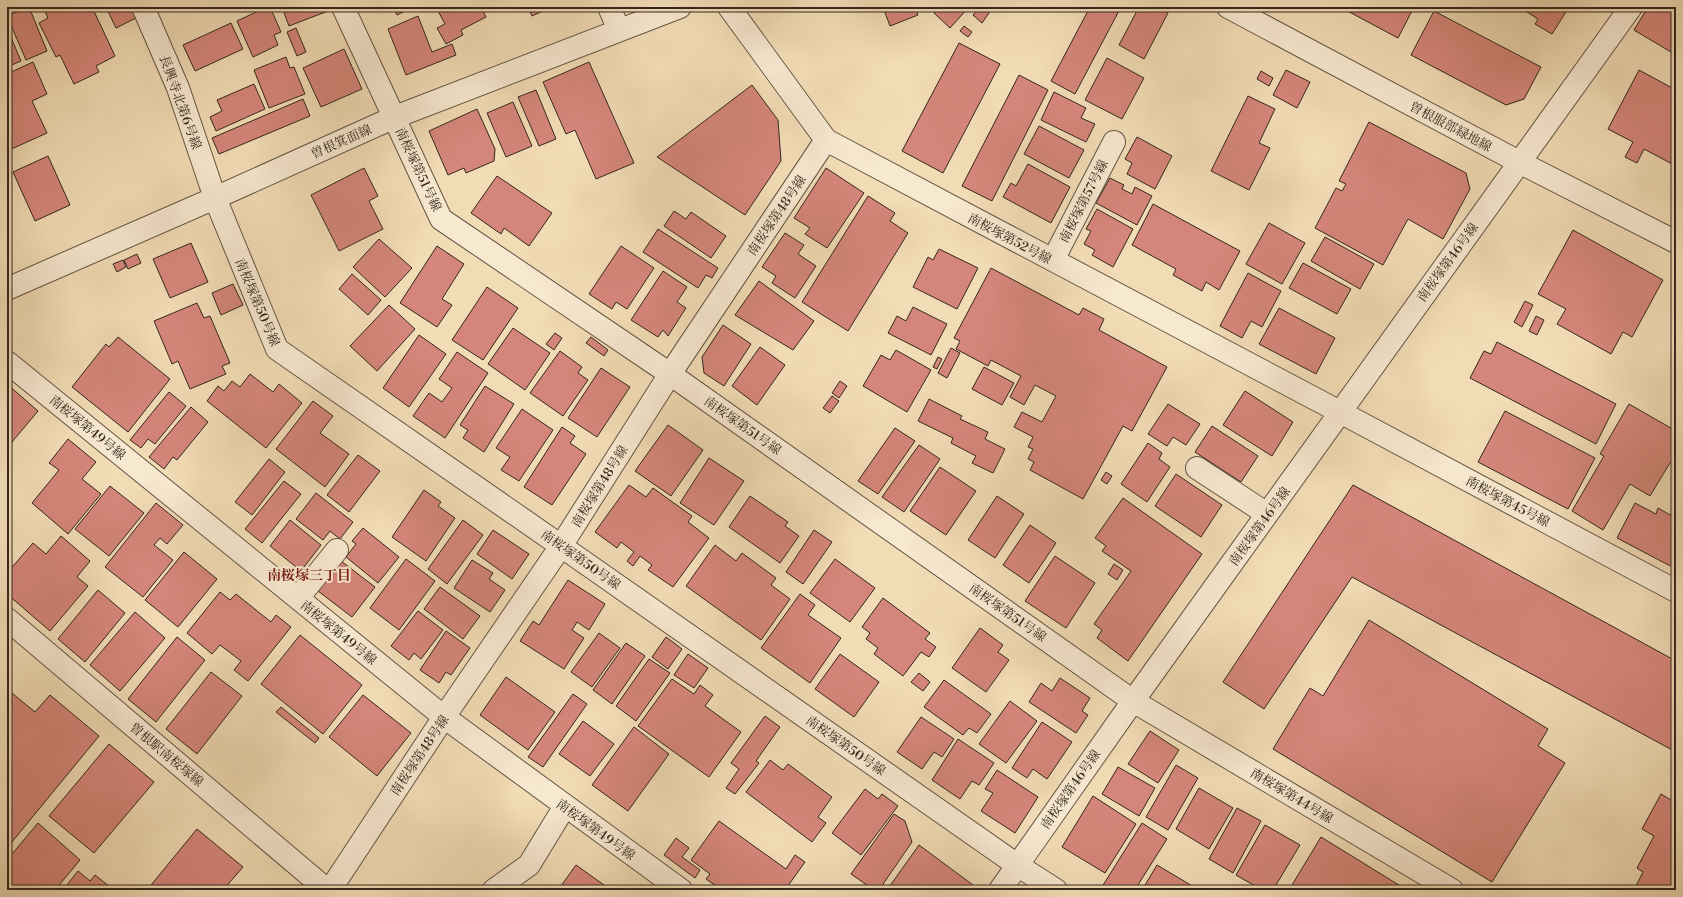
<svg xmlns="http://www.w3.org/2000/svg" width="1683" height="897" font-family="'Libre Bodoni','Noto Serif JP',serif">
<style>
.building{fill:#d5867a;stroke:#33271e}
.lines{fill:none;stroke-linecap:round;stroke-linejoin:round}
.minor-casing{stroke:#635444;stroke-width:24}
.minor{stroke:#f7e8d0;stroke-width:22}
.labels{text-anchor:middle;stroke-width:4;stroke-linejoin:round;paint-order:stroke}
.street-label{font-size:13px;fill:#33271e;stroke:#f7e8d0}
.neighbourhood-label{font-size:14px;font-weight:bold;fill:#7a1f14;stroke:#f7e8d0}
</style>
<rect width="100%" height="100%" fill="#f2dcb6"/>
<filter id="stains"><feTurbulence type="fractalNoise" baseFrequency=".005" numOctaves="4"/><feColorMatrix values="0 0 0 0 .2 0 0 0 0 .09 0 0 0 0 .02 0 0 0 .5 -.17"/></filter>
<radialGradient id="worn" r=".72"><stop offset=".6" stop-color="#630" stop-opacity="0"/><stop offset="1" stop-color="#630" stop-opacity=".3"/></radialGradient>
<path class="building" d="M29,7L47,51L26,60L7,16Z
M43,7H92L115,56L96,66L99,72L74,84L60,55L56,57L39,23L48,18Z
M106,7H130L136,18L116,28Z
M267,7H270L281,32L274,35L278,45L253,57L237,21Z
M282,7H326L328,11L289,26Z
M393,7H413L397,15Z
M436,7H481L486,17L461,30L463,35L446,44L437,28L445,24Z
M528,7H552L532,16Z
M883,7H915L918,15L890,26Z
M940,7H969L950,28L934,13Z
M980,7H993L982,23L973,15Z
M1090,7H1121L1075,94L1051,81Z
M1139,7H1156L1168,13L1144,59L1119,45Z
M1340,7H1414L1398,38Z
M1519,7H1569L1552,34L1535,24L1538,19Z
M1648,7H1663L1676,15V55L1634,30Z
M1434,11L1541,67L1524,99L1506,105L1411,55Z
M418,16L432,52L452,44L456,55L406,75L388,29Z
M231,23L243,49L195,71L183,45Z
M964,26L972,32L968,37L960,31Z
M7,28L21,61L7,67Z
M296,28L306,52L297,56L287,32Z
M959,43L1000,64L943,173L902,151Z
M344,49L362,89L321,107L303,68Z
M286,57L290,68L294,67L305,94L269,108L254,70Z
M1107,58L1144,78L1122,119L1085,100Z
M33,62L47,94L32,101L47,133L7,151V74Z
M589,62L634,163L596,179L575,130L566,134L543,82Z
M1286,70L1310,82L1297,108L1273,95Z
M1639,70L1676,90V166L1644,149L1637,163L1625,157L1633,142L1608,129Z
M1261,71L1273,78L1269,86L1257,79Z
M1019,75L1048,90L992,201L962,186Z
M254,84L265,109L216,131L210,117L222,111L217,100Z
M752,85L778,120L781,161L745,215L657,157Z
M536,90L556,139L539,146L518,97Z
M1054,92L1086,108L1081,118L1095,124L1086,142L1041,120Z
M1248,96L1275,109L1259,143L1270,148L1249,190L1211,171Z
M303,99L310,116L219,154L212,138Z
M513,102L532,146L506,157L487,113Z
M477,109L495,149L494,161L466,173L464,168L448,175L429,131Z
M1369,122L1466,173L1470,189L1443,239L1408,219L1383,265L1315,228L1336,188L1342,191L1346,184L1339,181Z
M1039,126L1084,150L1069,178L1024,154Z
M1137,137L1172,156L1155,189L1127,174L1132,163L1125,159Z
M48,156L70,205L35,221L13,172Z
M1028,164L1070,187L1051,223L1003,197L1011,183L1016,186Z
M364,168L378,196L369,201L383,229L339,251L311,195Z
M826,168L864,193L827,248L805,234L810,228L794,218Z
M497,176L552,213L529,246L504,228L501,234L471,213Z
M1110,178L1124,185L1122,189L1132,194L1135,187L1152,196L1137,225L1096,203Z
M868,196L895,213L890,221L908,233L848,331L802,302Z
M1153,204L1240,251L1219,290L1206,282L1202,291L1173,275L1176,269L1132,245Z
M1097,209L1133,229L1113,267L1092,255L1095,250L1084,244L1091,231L1086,229Z
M674,211L686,219L691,212L726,236L711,258L664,226Z
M1269,223L1305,243L1282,284L1246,264Z
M658,229L718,268L712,278L706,275L698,288L643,252Z
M1573,230L1663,280L1632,337L1623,332L1611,354L1557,324L1566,309L1538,294Z
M785,233L804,245L798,254L816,266L795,298L772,283L776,276L762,267Z
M1325,237L1374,264L1360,289L1311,261Z
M379,239L412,268L385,297L353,267Z
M191,243L208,282L170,298L153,259Z
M437,246L464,264L442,299L452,305L437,327L400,303Z
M621,246L654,268L627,309L616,302L612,309L589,294Z
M939,249L978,268L957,309L913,287L928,257L933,260Z
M137,254L141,263L128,269L124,260Z
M123,260L126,267L117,272L113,264Z
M1303,263L1351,289L1337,314L1289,288Z
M991,268L1079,315L1083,308L1104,319L1099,330L1167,367L1132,431L1123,426L1083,499L1030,470L1034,462L1028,459L1033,449L1028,447L1033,437L1014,427L1022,412L1042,422L1056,396L1035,385L1024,405L1010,397L1021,376L991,360L988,366L956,349L960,341L954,338Z
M663,271L687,287L677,302L686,308L668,336L663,330L658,337L631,320Z
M1248,273L1281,291L1262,327L1251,321L1242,338L1220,326Z
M352,274L381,300L368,315L339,289Z
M759,281L814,321L793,350L735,315Z
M233,284L243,305L221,315L212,293Z
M487,287L518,308L483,360L452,340Z
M1525,301L1533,305L1522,327L1514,322Z
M197,303L204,318L210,316L230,363L222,366L226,374L190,389L178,361L172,364L154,321Z
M389,305L415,329L377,371L350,346Z
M913,307L947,324L931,355L888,333L897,316L906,321Z
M1279,308L1335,338L1316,374L1259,344Z
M1536,316L1544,320L1537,335L1529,331Z
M723,325L751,344L724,386L704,373L702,357Z
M513,328L550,353L525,390L488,364Z
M555,333L562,338L554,350L546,344Z
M419,335L446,354L409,407L383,388Z
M118,337L170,379L128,432L72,387L106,344L109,347Z
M591,337L608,350L604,356L586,343Z
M1497,342L1616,404L1596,444L1470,378L1484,351L1491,354Z
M760,347L785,365L757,405L732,386Z
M951,348L960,353L947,378L938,373Z
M896,350L931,370L907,412L863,386L881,355L890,360Z
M560,351L582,367L578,373L588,380L563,416L530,393Z
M457,352L488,373L445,438L413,416L429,393L442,402L452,388L439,379Z
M938,357L942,359L937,369L933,367Z
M984,367L1014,383L1002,405L972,389Z
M601,368L630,387L597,437L568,418Z
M250,374L273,392L279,384L302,403L266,448L207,401L218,386L224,391L232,381L240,387Z
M840,381L847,386L839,398L832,393Z
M7,384L38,411L7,448Z
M485,386L514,404L484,452L463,438L468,430L460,425Z
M1245,391L1293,422L1272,456L1223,425Z
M169,392L186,406L155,444L148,439L141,448L130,440Z
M832,396L839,401L830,413L823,408Z
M929,399L962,416L960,419L988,432L985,439L1005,449L993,473L972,463L976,456L951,443L953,438L918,421Z
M313,401L333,416L320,433L349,454L325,487L276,449Z
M1168,404L1200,424L1186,445L1173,437L1167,446L1148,434Z
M1629,404L1676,431V453L1650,496L1630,484L1603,530L1572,511L1604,456L1600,454Z
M191,407L208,422L177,460L173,457L164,469L149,457Z
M522,409L553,430L519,481L501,470L510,457L496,448Z
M1505,411L1595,458L1568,509L1478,462Z
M668,425L703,450L671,496L635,471Z
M1212,426L1258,456L1241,482L1195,452Z
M562,427L575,436L570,443L586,454L552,505L524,487Z
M895,428L915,441L878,494L858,481Z
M68,439L96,462L82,479L101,494L68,534L32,503L59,470L49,463Z
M1148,443L1162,453L1159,459L1170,467L1147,502L1121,484Z
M919,445L940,459L904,512L882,497Z
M358,455L380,471L349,512L327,495Z
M709,458L744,481L714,525L680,503Z
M269,459L285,472L252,515L235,502Z
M940,467L976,491L946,535L910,511Z
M1106,472L1112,476L1107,484L1101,480Z
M1176,474L1222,505L1201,537L1155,506Z
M284,481L301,494L262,543L245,529Z
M629,485L646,497L653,488L692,516L688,522L709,538L673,587L648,570L652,565L640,556L633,566L627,561L634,552L621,542L617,548L595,532Z
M1353,485L1676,661V752L1352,577L1264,709L1223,682Z
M110,486L144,513L109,556L75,529Z
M424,490L441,502L438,506L455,518L426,561L392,537Z
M316,493L353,522L340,539L330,531L323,540L296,519Z
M750,496L788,522L785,526L799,536L780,563L729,527Z
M997,496L1024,514L995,558L968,540Z
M1123,498L1202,554L1128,661L1097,638L1102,630L1094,624L1131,571L1102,551L1106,546L1095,538Z
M156,503L183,525L167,544L160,538L154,545L173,560L143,597L105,567Z
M1635,503L1656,514L1658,508L1676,518V569L1617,538Z
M290,520L321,545L301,571L270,546Z
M463,520L483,535L447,584L428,569Z
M1030,525L1056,543L1029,583L1003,565Z
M363,528L399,557L378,583L346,557L356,544L352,541Z
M493,530L529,554L512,579L477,554Z
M814,530L832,542L803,584L786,572Z
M61,536L90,561L77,577L88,586L50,631L7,594V573L33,543L46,554Z
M715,545L736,561L742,553L776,578L771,585L790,599L761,640L686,586Z
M184,552L217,579L178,627L145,600Z
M1055,556L1095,583L1066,628L1025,601Z
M406,559L435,581L399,630L370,608Z
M835,559L875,588L850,622L810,593Z
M472,560L493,573L489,579L505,590L490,612L454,588Z
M341,561L375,587L352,617L318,591Z
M1114,564L1123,570L1117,580L1108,574Z
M568,580L605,604L589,630L577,622L572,630L584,638L564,669L520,641L533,621L539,625Z
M440,587L480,616L463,639L424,609Z
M98,590L125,613L85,662L58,639Z
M220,592L230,600L236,594L271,622L276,615L291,627L248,681L234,670L241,661L220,645L212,654L187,633Z
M800,594L815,605L808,615L841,638L810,683L761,648Z
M883,598L930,633L925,639L936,647L929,657L921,652L903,676L874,654L878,648L866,639L870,633L862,627Z
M418,611L443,630L421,659L414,653L409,660L391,646Z
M135,612L165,638L120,691L90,665Z
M1369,620L1548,729L1538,746L1565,763L1492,882L1273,749L1310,688L1323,696Z
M980,628L1003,645L998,652L1009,660L986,692L952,668Z
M446,631L470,648L451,675L446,672L439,683L420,670Z
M599,633L620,648L592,687L571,672Z
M300,635L362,685L323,734L261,684Z
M177,637L205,660L156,722L128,699Z
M666,637L682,649L668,669L652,657Z
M626,643L645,656L612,704L593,690Z
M688,654L708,668L694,688L674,675Z
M840,654L879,682L854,717L815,689Z
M649,659L670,673L636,721L616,706Z
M211,672L242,696L197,754L166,729Z
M919,673L930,682L923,691L911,682Z
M506,677L555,712L528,750L480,715Z
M1060,678L1090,698L1082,711L1088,715L1076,733L1029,702L1041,683L1052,691Z
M672,679L694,694L700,685L713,695L705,706L741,732L709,777L638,726Z
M944,680L991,714L977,733L969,728L963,735L924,707Z
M7,689L35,712L50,695L99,736L7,848Z
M573,694L587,704L543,767L528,757Z
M363,695L411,733L377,776L329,737Z
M1010,701L1037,721L1006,763L979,744Z
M281,707L319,738L315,743L276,712Z
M765,716L780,727L756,761L759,763L735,794L726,788L739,769L731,763Z
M921,717L954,739L942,757L934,752L922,769L897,752Z
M583,721L614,744L590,776L559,754Z
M1042,722L1072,742L1047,779L1033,769L1027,778L1012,768Z
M634,727L669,754L628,811L592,785Z
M1150,731L1179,750L1158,783L1128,764Z
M958,739L994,763L979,785L972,781L960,799L932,780Z
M109,744L154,782L94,853L49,816Z
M770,760L783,770L788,764L832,797L818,817L826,823L812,842L746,792Z
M1176,765L1198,778L1168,830L1146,817Z
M1118,767L1155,788L1139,816L1102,794Z
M997,770L1038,797L1015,833L981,811L993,793L985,789Z
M1199,788L1233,808L1209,849L1176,829Z
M865,789L878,799L882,794L898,806L861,855L832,833Z
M1661,794L1676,803V890H1634L1643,872L1637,868L1654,836L1642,829Z
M1093,796L1136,824L1105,873L1062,847Z
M1237,808L1261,821L1233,873L1209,859Z
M894,814L905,821L912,842L879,890H874L851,874Z
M719,821L786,869L795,855L805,862L785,890H722L706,879L710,874L691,860Z
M38,823L80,860L55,890H7V860Z
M1142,823L1167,839L1136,888L1100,890Z
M1265,825L1300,845L1273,890H1262L1236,875Z
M197,829L243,867L223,890H147Z
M1321,837L1407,890H1289Z
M676,838L689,848L682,857L700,870L695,878L664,855Z
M919,845L973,885L970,890H887Z
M576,865L611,890H558Z
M1157,865L1199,890H1142Z
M78,871L90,881L95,875L114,890H63Z"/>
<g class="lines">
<defs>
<path id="minor" d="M143,7L178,88L215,198L277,349L561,546L1017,865L1056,890
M343,7L441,219L670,374L1133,701L1452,890
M609,7L619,30
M729,7L826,140L1340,412L1676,591
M1228,7L1519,162L1676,242
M1053,260L1114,142
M7,289L215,198L395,117L680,7
M7,362L444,717L681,890
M1197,468L1267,514
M298,598L337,550
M7,619L327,890
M330,890L444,717L561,546L670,374L826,140
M494,890L529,865L565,806
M1000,890L1133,701L1631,7"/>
</defs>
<use href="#minor" class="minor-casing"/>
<use href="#minor" class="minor"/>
</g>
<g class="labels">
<g class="street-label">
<text transform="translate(181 102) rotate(70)" y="5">長興寺北第6号線</text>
<text transform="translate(1451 126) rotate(28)" y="5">曽根服部緑地線</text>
<text transform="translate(341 141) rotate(-24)" y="5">曽根箕面線</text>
<text transform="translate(419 169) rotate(65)" y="5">南桜塚第51号線</text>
<text transform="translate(1083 201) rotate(-63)" y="5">南桜塚第57号線</text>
<text transform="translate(776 215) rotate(-56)" y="5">南桜塚第48号線</text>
<text transform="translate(1010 238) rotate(28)" y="5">南桜塚第52号線</text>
<text transform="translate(1447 262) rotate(-54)" y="5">南桜塚第46号線</text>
<text transform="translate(258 302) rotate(67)" y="5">南桜塚第50号線</text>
<text transform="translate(743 425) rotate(35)" y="5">南桜塚第51号線</text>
<text transform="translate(88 427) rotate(39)" y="5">南桜塚第49号線</text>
<text transform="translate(599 486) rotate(-58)" y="5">南桜塚第48号線</text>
<text transform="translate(1508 501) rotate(28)" y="5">南桜塚第45号線</text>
<text transform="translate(1259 526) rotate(-54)" y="5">南桜塚第46号線</text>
<text transform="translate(581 559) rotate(35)" y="5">南桜塚第50号線</text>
<text transform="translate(1008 612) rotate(35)" y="5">南桜塚第51号線</text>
<text transform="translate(339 632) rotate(39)" y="5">南桜塚第49号線</text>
<text transform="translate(846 745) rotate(35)" y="5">南桜塚第50号線</text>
<text transform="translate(167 754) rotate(40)" y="5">曽根駅南桜塚線</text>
<text transform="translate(419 755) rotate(-56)" y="5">南桜塚第48号線</text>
<text transform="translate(1070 789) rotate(-55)" y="5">南桜塚第46号線</text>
<text transform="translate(1292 795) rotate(31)" y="5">南桜塚第44号線</text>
<text transform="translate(596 829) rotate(36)" y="5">南桜塚第49号線</text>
</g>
<g class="neighbourhood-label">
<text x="309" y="580">南桜塚三丁目</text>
</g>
</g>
<rect width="1683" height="897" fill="none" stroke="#f2dcb6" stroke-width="24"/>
<rect x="8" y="8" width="1667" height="881" fill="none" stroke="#33271e" stroke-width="2"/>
<rect x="12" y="12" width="1659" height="873" fill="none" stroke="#33271e"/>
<rect width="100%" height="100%" filter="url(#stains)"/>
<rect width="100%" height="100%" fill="url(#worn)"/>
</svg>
